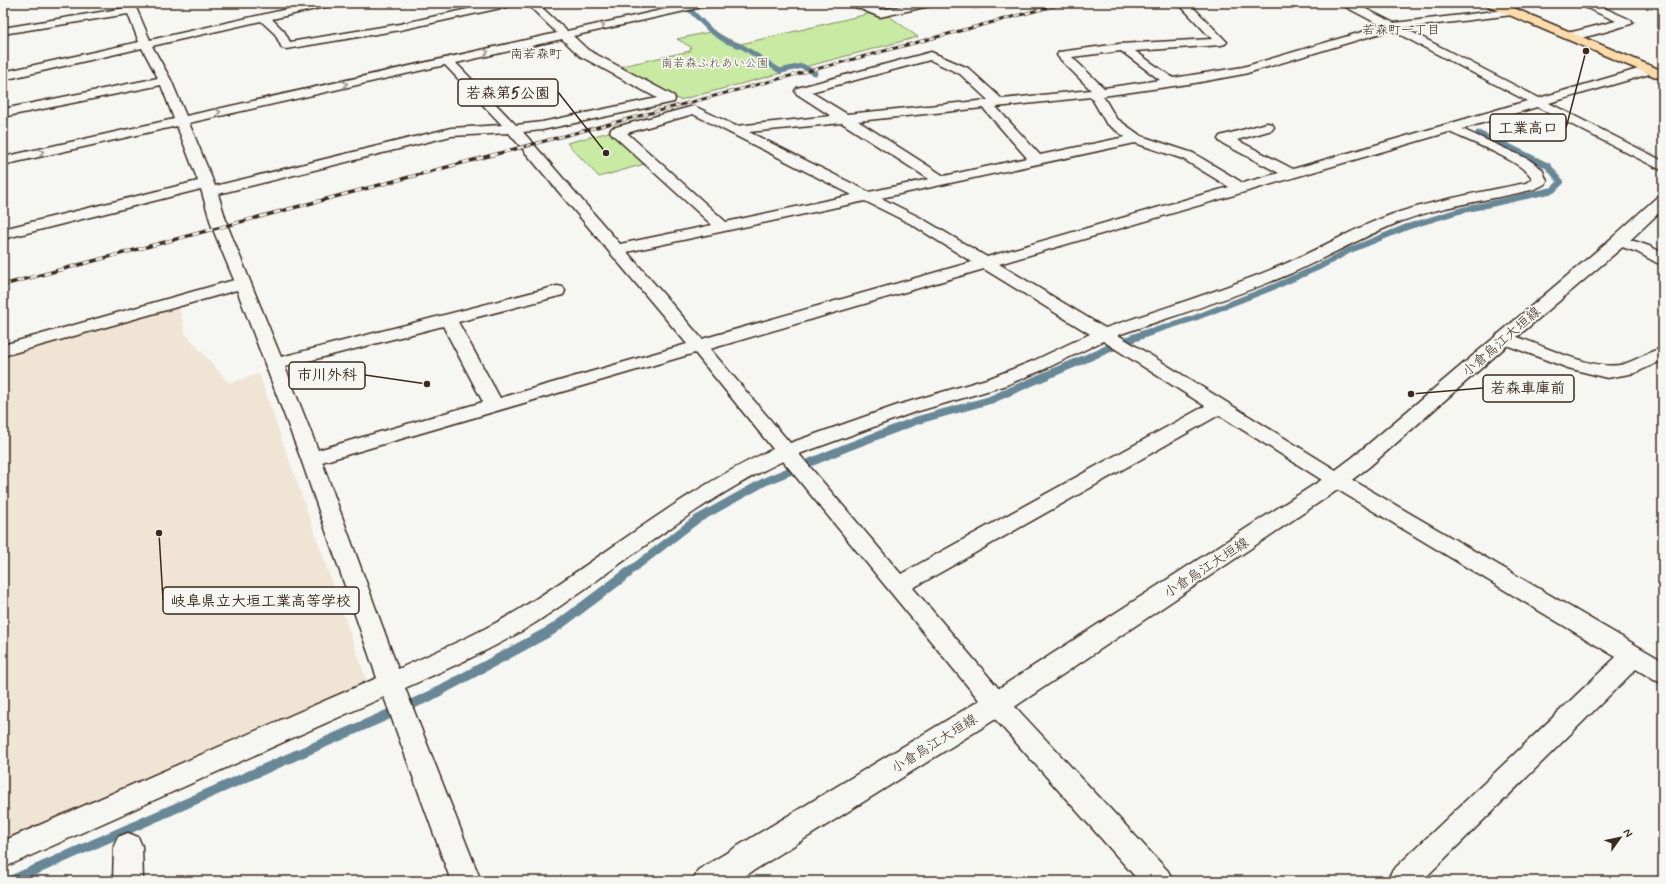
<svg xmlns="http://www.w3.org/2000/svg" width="1666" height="884" font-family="Mynerve,'Klee One',sans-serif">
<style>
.built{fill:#f0e4d5}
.green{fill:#c8eaa3;stroke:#828a60}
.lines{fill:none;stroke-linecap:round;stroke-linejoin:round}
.stream-far3{stroke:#698897;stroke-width:5}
.stream-far2{stroke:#698897;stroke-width:6}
.stream-far1{stroke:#698897;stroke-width:8}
.stream{stroke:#698897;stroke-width:10}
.minor-casing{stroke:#3b2a1e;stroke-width:3}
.secondary-casing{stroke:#3b2a1e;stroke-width:3}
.primary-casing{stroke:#3b2a1e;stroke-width:3}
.minor{fill:#f6f6f2;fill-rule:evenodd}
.secondary{fill:#f6f6f2;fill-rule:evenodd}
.primary{fill:#fddcac;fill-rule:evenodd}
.rail-far1-casing{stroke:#3b2a1e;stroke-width:3}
.rail-casing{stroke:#3b2a1e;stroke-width:3.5}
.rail-far1{stroke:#f6f6f2;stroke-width:2;stroke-dasharray:5.5;stroke-linecap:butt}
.rail{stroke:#f6f6f2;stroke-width:2.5;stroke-dasharray:7;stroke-linecap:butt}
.oneway{stroke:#989088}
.labels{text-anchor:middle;stroke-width:3.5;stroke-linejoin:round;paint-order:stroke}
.far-park-label{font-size:12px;fill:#575039;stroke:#f6f6f2}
.far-neighbourhood-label{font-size:13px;fill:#3b2a1e;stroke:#f6f6f2}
.far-quarter-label{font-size:13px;fill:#3b2a1e;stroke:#f6f6f2}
.street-label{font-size:14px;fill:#3b2a1e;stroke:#f6f6f2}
.leader{fill:none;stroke:#3b2a1e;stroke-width:1.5}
.callout-dot{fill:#3b2a1e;stroke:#f6f6f2;stroke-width:1.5}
.callout{fill:#f6f6f2;stroke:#3b2a1e;stroke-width:1.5}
.callout-label{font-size:15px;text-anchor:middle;font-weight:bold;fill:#3b2a1e}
</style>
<rect width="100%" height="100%" fill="#f6f6f2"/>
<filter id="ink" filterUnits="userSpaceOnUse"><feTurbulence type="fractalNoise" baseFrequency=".025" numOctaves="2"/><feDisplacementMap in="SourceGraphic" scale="8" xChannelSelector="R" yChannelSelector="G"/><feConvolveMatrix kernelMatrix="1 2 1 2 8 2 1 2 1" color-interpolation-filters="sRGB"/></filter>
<g filter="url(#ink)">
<path class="built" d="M179,306L185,333L229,383L259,374L368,684L3,840V358Z"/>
<path class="green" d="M872,13L878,17L889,16L918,37L680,100L618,67L690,51L691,47L677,39L714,31L728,39L741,44Z
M613,131L648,163L599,177L567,143Z"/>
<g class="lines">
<path class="stream-far3" d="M690,10L711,31L726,41L743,47L780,71L802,66L815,73
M1478,133L1507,146"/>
<path class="stream-far2" d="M1147,333L1192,319L1276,286L1319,267L1348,251L1407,227L1459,211L1553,190L1561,182L1548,166L1505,145"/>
<path class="stream-far1" d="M626,574L696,520L766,481L845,448L918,420L990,400L1133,338L1150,332"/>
<path class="stream" d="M10,881L428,697L552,630L628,573"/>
<defs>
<path id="minor" d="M124,3H134L150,40L314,3H334L333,5L272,19L284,31L290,42L400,24L495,3H515L510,6L400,30L286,49L282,48L275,34L261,21L152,46L171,80L186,116L557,33L526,3H537L567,31L693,3H712L707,6L573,36L588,50L674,96L675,99L674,102L542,130L523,132L620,244L712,225L612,134L610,131L612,128L694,106L736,126L831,116L797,94L795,91L797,88L931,52L968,68L1002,99L1091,90L1059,58L1057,55L1059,52L1119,44L1212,39L1178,3H1189L1227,42L1225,44L1221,45L1135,51L1173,78L1243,67L1382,26L1342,5L1341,3H1354L1394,23L1512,9L1516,10L1517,12L1516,14L1512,15L1404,28L1539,98L1645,67H1653L1655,70L1653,73L1549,103L1663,161V171L1537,107L1462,129L1528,159L1542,169L1547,181L1545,184L1535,189C1491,200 1445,205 1402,221C1364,236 1329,256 1292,273C1236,297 1176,315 1118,335L1344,475L1663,661V683L1654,680L1636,669L1422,881H1387L1392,871L1616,657L1330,485L1219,415L913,588L1006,697L1168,871L1173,881H1139L988,711L783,461C694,503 619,568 538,621C496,648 451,667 405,688L481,881H451L384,697L3,868V841L377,678L301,459L237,290L3,356V345L234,280L212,227L201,189L3,239V229L198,181L177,126L3,165V157L174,119L161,85L3,117V109L158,78L142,48L3,80V72L139,42L128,14L3,34V28L125,8ZM1391,30L1527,101L1293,169L1237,140L1272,130L1274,127L1272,124L1267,123L1220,136L1218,139L1220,142L1279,173L1243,183L1193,153L1141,136L1116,118L1103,96L1195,83L1244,74ZM562,39L580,56L657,98L542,122L516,125L456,63ZM1121,51L1160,80L1104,88L1072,57ZM930,60L960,74L988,100L847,114L811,92ZM445,65L502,125L451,128L215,186L189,123ZM1091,97L1106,123L1125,137L1040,155L996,107ZM983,108L1027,158L944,176L858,121ZM693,114L852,195L726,222L627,133ZM842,123L929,179L869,192L749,132ZM1449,132C1466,140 1527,163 1532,179L1526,183C1481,192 1436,200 1393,214C1354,228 1318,250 1280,266C1223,290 1164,308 1105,328L999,264ZM509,133L687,344L500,398L458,322L563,295L565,291L563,287L557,286L281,357L228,227L218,194L451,136ZM1135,143L1183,159L1229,187L987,257L921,218L881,198ZM865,201L911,224L972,262L702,339L627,252ZM984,269L1090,334L1033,361L990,378L898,405L790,443L710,349ZM443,326L483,402L318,450L285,367ZM1103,341L1205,406L901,574L799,454L912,413L1004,386L1045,369ZM695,353L773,449C682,491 605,556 520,609C481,633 440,650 398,669L322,462Z
M850,3H864L881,10L915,3H935L934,5L880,17L851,5Z
M967,3H985L984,5C978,7 971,9 967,3Z
M1579,3H1593L1631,20L1633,22L1631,24C1616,28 1578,42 1564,38L1562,36L1564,34L1616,21L1580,5Z
M1619,236L1649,246L1663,253V265L1657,263L1637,252L1613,244L1611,241L1613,238Z
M1504,333C1537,341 1591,373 1624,364C1637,360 1649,351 1663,348V360L1635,373L1607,378L1568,368L1498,342L1495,338L1498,334Z
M128,833L138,837L142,846L143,881H113L114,846L118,837Z"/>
<path id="secondary" d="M1663,195V209L1625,245L1511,342L1369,467L1345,485L1007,712L737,881H693L698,870L987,696L1329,475L1353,457L1613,237L1657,197Z"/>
<path id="primary" d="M1486,3H1502L1663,71V80L1488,6Z"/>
</defs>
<use href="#minor" class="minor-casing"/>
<use href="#secondary" class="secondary-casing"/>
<use href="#primary" class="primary-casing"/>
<use href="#minor" class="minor"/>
<use href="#secondary" class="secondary"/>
<use href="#primary" class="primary"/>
<defs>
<path id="rail-far1" d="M526,146L1065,3"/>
<path id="rail" d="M3,285L530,145"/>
</defs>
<use href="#rail-far1" class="rail-far1-casing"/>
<use href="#rail" class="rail-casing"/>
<use href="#rail-far1" class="rail-far1"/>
<use href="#rail" class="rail"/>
</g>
<defs><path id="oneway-chevron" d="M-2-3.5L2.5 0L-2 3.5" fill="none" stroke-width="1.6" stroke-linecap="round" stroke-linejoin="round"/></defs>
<g class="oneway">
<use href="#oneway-chevron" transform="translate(602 26) rotate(-12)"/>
<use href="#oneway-chevron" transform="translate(486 52) rotate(-13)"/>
<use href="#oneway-chevron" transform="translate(345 84) rotate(-13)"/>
<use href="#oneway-chevron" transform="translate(218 112) rotate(-13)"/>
<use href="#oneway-chevron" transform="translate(41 152) rotate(-13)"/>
</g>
</g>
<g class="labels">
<g class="far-park-label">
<text x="715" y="67">南若森ふれあい公園</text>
</g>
<g class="far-neighbourhood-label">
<text x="1401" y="34">若森町一丁目</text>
</g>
<g class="far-quarter-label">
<text x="536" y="58">南若森町</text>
</g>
<g class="street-label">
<text transform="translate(1501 341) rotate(-41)" y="5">小倉烏江大垣線</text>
<text transform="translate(1206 567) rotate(-33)" y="5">小倉烏江大垣線</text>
<text transform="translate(934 743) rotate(-32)" y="5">小倉烏江大垣線</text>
</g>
</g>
<path class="leader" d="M606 153L558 92M1586 51L1566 128M427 384L365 375M1411 394L1483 388M159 533L163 600"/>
<g class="callout-dot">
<circle cx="606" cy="153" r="4"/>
<circle cx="1586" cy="51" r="4"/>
<circle cx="427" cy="384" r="4"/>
<circle cx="1411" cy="394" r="4"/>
<circle cx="159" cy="533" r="4"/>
</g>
<g class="callout">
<rect x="458" y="79" width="100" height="27" rx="4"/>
<rect x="1490" y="114" width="76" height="27" rx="4"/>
<rect x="289" y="362" width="76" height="27" rx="4"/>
<rect x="1483" y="375" width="91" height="27" rx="4"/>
<rect x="163" y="587" width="196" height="27" rx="4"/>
</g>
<g class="callout-label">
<text x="508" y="98">若森第5公園</text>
<text x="1528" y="133">工業高口</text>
<text x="327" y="380">市川外科</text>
<text x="1528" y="393">若森車庫前</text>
<text x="261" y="606">岐阜県立大垣工業高等学校</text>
</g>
<rect width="1666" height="884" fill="none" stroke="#f6f6f2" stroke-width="16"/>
<rect x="8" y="8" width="1650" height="868" fill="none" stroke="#3b2a1e" stroke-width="1.5" filter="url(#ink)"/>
<g transform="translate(1620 838) rotate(57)" stroke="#f6f6f2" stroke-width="3" paint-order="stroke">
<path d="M0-3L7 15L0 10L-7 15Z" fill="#3b2a1e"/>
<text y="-6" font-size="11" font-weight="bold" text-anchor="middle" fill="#3b2a1e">N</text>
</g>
</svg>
